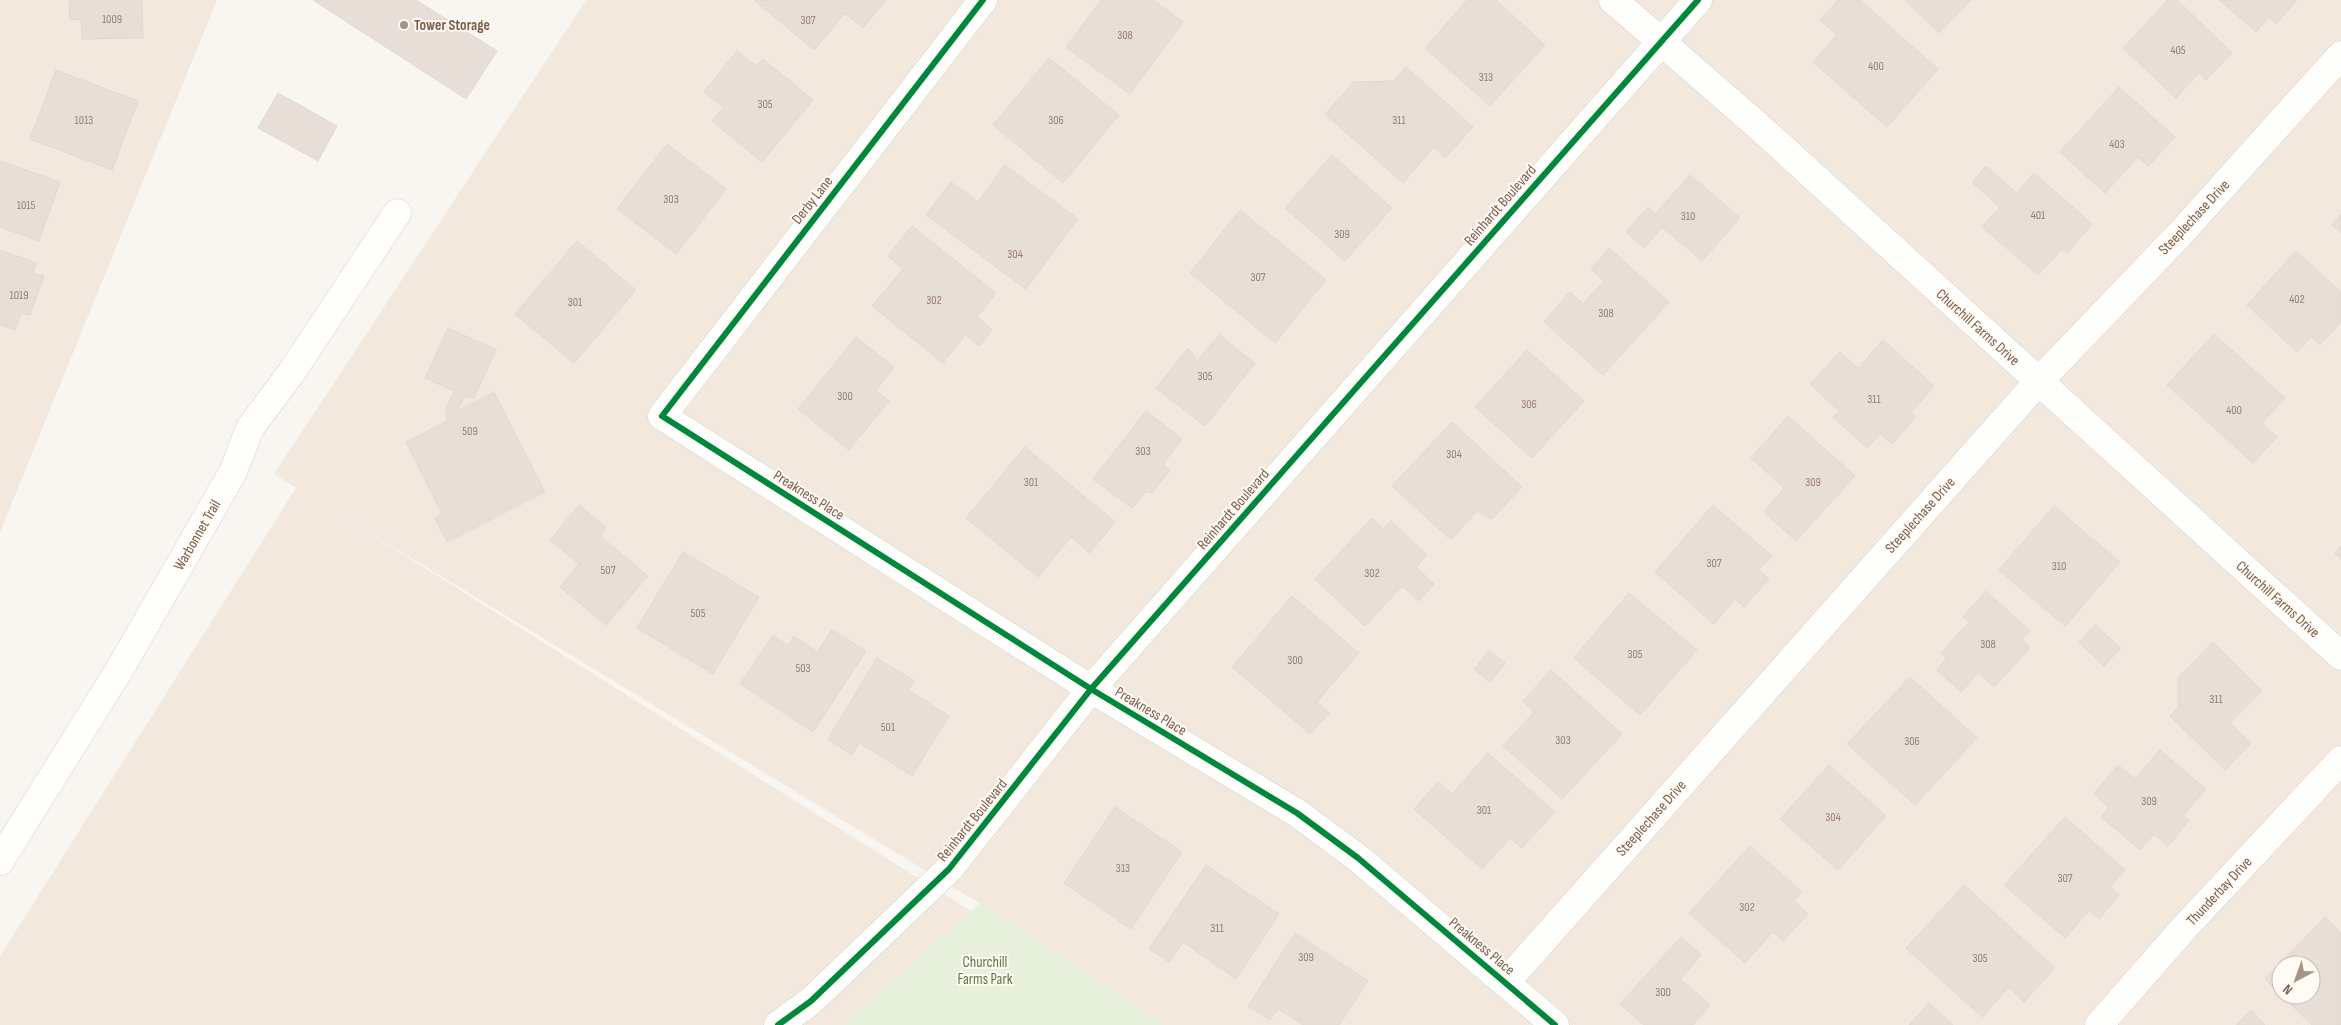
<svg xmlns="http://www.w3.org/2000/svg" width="2341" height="1025" font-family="'Sofia Sans Condensed',sans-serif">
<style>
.residential{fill:#f2e8de;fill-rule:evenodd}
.green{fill:#e7f0db}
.building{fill:#e6ded7;stroke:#e2d8d2}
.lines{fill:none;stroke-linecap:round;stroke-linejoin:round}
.minor-casing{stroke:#d7d1cb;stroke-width:29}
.minor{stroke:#fefefd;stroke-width:28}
.cycleway-casing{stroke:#fffaf3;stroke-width:9}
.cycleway{stroke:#00873e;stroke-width:6}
.poi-dot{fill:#a69286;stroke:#fffaf3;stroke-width:2}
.labels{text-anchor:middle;stroke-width:4;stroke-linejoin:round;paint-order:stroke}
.number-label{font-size:12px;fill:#977e72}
.poi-label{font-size:15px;font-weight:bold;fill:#7a5c4d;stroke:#fffaf3;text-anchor:start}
.street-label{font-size:15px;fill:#7a5c4d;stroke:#fffaf3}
.park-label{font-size:15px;fill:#537a41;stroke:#fffaf3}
</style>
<rect width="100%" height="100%" fill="#f9f5f0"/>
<path class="residential" d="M0,0H217L0,532Z
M586,0H2341V1025H1164L979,903L342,516L1152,1025H0V956L296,488L274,474ZM2281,965H2311V995H2281Z"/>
<path class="green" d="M980,903L1164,1025H844Z"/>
<path class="building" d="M69,0H142L143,38L82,39L81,19L70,20Z
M313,0H416L497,51L466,99Z
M754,0H886L863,28L845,13L814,50Z
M1101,0H1153L1183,22L1130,94L1066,47Z
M1467,0H1496L1545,45L1490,106L1425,48Z
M1838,0H1860L1938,69L1887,127L1813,62L1837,35L1820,20Z
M1905,0H1971L1939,33Z
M2168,0H2177L2232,53L2206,80L2199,73L2176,98L2123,48Z
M2219,0H2297L2276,24L2269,17L2256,32Z
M737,51L756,66L763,59L813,100L762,162L712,121L724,107L704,92Z
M1049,58L1119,115L1063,183L993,125Z
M1406,67L1473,127L1445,158L1434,147L1403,183L1325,114L1354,82L1394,81Z
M56,70L138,101L112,170L30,139Z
M2119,87L2175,137L2148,166L2138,157L2105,193L2060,152Z
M278,93L337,126L318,161L258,128Z
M667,144L726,189L676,254L617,209Z
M1332,155L1392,208L1345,261L1285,208Z
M0,161L60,182L39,241L0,227Z
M1005,165L1078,219L1026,289L926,215L951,182L978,202Z
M1986,166L2017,193L2034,173L2092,224L2067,253L2062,249L2038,275L1982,227L2000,207L1972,182Z
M1690,175L1740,218L1702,261L1662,227L1644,248L1626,232L1648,207L1655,214Z
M1240,210L1326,280L1275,343L1190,273Z
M2341,214V233L2332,225Z
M912,226L996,293L977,317L992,330L979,346L965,335L943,363L872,306L903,269L888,256Z
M577,241L636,290L574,363L515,314Z
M1609,248L1669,302L1603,375L1544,322L1570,292L1583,304L1604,281L1591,269Z
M0,250L36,263L33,273L44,276L30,315L21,313L15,330L0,325Z
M2296,251L2341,292V322L2320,345L2311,337L2297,352L2247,305Z
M448,328L496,350L474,398L465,396L457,411L494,392L545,492L447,542L435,518L442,514L406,442L447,421L446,410L454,391L425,378Z
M2214,334L2285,398L2262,423L2277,437L2253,463L2167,385Z
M1219,335L1255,363L1205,426L1156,388L1188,348L1197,361Z
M856,337L894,367L876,390L889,401L849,450L798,409Z
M1883,340L1934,386L1911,412L1916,417L1892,444L1880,434L1867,448L1833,417L1839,411L1810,384L1840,352L1858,368Z
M1527,350L1584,401L1532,458L1475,407Z
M1146,411L1182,439L1163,464L1170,470L1152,493L1146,491L1132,508L1093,479Z
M1788,416L1855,476L1796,541L1764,512L1784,488L1751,458Z
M1452,422L1522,487L1492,519L1477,511L1451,540L1392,486Z
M1025,447L1115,522L1090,553L1071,537L1038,577L966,518Z
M579,505L606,527L600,536L648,576L606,625L560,587L579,564L550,540Z
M1713,505L1772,556L1759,570L1769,579L1744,607L1735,599L1714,624L1655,572Z
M2054,506L2120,562L2065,626L1999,570Z
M1372,518L1383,529L1391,521L1427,555L1416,567L1434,584L1419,601L1402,586L1365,626L1315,579Z
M2341,546V559L2335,553Z
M683,552L759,597L713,674L637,628Z
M1986,591L2030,631L2022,639L2030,648L1994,687L1978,673L1961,692L1937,670L1947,658L1941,653L1969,622L1963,617Z
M1629,593L1697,650L1640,715L1574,658Z
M1292,596L1359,653L1317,702L1329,713L1310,734L1232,667Z
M2095,625L2121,648L2104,666L2079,642Z
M832,630L866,651L813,732L740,684L773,635L788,646L794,636L817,652Z
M2213,642L2262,691L2230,723L2251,743L2225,770L2170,716L2178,708V678Z
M1489,651L1505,663L1490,682L1474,669Z
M877,658L914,681L908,690L949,716L912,776L860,743L852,755L828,739Z
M1551,670L1622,734L1562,799L1503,746L1534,712L1523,701Z
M1910,677L1977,738L1915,805L1847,744Z
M2160,750L2206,789L2183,816L2189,820L2168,846L2154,834L2140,850L2101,817L2109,808L2094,794L2118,765L2135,779Z
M1488,753L1555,812L1522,848L1510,838L1482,869L1414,809L1438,782L1452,794Z
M1829,765L1886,816L1838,870L1780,819Z
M1115,807L1182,852L1131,929L1064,883Z
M2065,817L2125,870L2110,887L2119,895L2099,919L2089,911L2065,938L2004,885Z
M1750,846L1802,892L1794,901L1808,914L1783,941L1773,932L1745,963L1689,913Z
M1206,865L1279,914L1236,979L1183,942L1169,962L1149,949Z
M1964,885L2055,968L2024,1002L2009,987L1982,1017L1906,948Z
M2325,917L2341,933V1025H2312L2281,995H2311V965H2281V995L2265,979Z
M1295,933L1368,981L1339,1025H1303L1278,1009L1270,1020L1248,1006Z
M1681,937L1701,955L1680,979L1710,1005L1693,1025H1644L1620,1004Z
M1929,1003L1953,1025H1909Z
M2251,1010L2265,1025H2236Z"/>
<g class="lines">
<defs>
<path id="minor" d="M983,0L662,416L1091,689L1297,813L1358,858L1555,1025
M1613,0L1756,124L2341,656
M0,861L121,667L233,472L250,428L291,373L397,213
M1506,982L2038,382L2180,234L2341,55
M778,1025L811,1001L949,869L1091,689L1698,0
M2099,1025L2185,927L2341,760"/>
</defs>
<use href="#minor" class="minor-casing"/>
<use href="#minor" class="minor"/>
<defs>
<path id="cycleway" d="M983,0L662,416L1091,689L1297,813L1358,858L1555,1025
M778,1025L811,1001L949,869L1091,689L1698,0"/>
</defs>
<use href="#cycleway" class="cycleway-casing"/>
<use href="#cycleway" class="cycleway"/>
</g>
<circle class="poi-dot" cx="404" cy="25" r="5"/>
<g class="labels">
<g class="number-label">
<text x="112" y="23">1009</text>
<text x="808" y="24">307</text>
<text x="1125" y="39">308</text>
<text x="2178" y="54">405</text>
<text x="1876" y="70">400</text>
<text x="1486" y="81">313</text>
<text x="765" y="108">305</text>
<text x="84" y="124">1013</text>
<text x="1056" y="124">306</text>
<text x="1399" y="124">311</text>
<text x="2117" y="148">403</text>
<text x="671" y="203">303</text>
<text x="26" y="209">1015</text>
<text x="2038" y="219">401</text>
<text x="1688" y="220">310</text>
<text x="1342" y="238">309</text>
<text x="1015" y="258">304</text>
<text x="1258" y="281">307</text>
<text x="19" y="299">1019</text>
<text x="2297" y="303">402</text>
<text x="934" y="304">302</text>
<text x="575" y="306">301</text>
<text x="1606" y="317">308</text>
<text x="1205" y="380">305</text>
<text x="845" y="400">300</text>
<text x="1874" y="403">311</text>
<text x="1529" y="408">306</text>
<text x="2234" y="414">400</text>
<text x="470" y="435">509</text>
<text x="1143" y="455">303</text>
<text x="1454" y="458">304</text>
<text x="1031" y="486">301</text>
<text x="1813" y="486">309</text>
<text x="1714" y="567">307</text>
<text x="2059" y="570">310</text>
<text x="608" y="574">507</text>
<text x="1372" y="577">302</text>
<text x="698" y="617">505</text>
<text x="1988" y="648">308</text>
<text x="1635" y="658">305</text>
<text x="1295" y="664">300</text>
<text x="803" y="672">503</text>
<text x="2216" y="703">311</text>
<text x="888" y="731">501</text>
<text x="1563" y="744">303</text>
<text x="1912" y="745">306</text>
<text x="2149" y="805">309</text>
<text x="1484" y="814">301</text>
<text x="1833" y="821">304</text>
<text x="1123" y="872">313</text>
<text x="2065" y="882">307</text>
<text x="1747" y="911">302</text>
<text x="1217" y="932">311</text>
<text x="1306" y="961">309</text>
<text x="1980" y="962">305</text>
<text x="1663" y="996">300</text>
</g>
<g class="poi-label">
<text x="414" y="30">Tower Storage</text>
</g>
<g class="street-label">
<text transform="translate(812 200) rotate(-52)" y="5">Derby Lane</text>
<text transform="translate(1500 205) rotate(-49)" y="5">Reinhardt Boulevard</text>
<text transform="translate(2194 217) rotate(-47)" y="5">Steeplechase Drive</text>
<text transform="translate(1978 327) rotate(42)" y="5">Churchill Farms Drive</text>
<text transform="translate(809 495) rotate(32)" y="5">Preakness Place</text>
<text transform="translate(1233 509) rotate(-49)" y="5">Reinhardt Boulevard</text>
<text transform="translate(1920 515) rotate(-48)" y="5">Steeplechase Drive</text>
<text transform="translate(197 535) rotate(-60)" y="5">Warbonnet Trail</text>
<text transform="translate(2278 599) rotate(42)" y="5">Churchill Farms Drive</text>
<text transform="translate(1151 711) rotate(31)" y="5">Preakness Place</text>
<text transform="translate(1651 818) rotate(-48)" y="5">Steeplechase Drive</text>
<text transform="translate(972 820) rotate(-51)" y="5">Reinhardt Boulevard</text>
<text transform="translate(2219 891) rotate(-47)" y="5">Thunderbay Drive</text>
<text transform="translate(1482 946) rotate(40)" y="5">Preakness Place</text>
</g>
<g class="park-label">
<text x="985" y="967">Churchill<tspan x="985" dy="17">Farms Park</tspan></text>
</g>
</g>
<g transform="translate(2296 980) rotate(221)"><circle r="24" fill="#fffaf3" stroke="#cabbb1"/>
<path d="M0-4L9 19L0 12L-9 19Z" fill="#a69286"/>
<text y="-8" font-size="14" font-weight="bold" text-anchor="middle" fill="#7a5c4d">N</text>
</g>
</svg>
